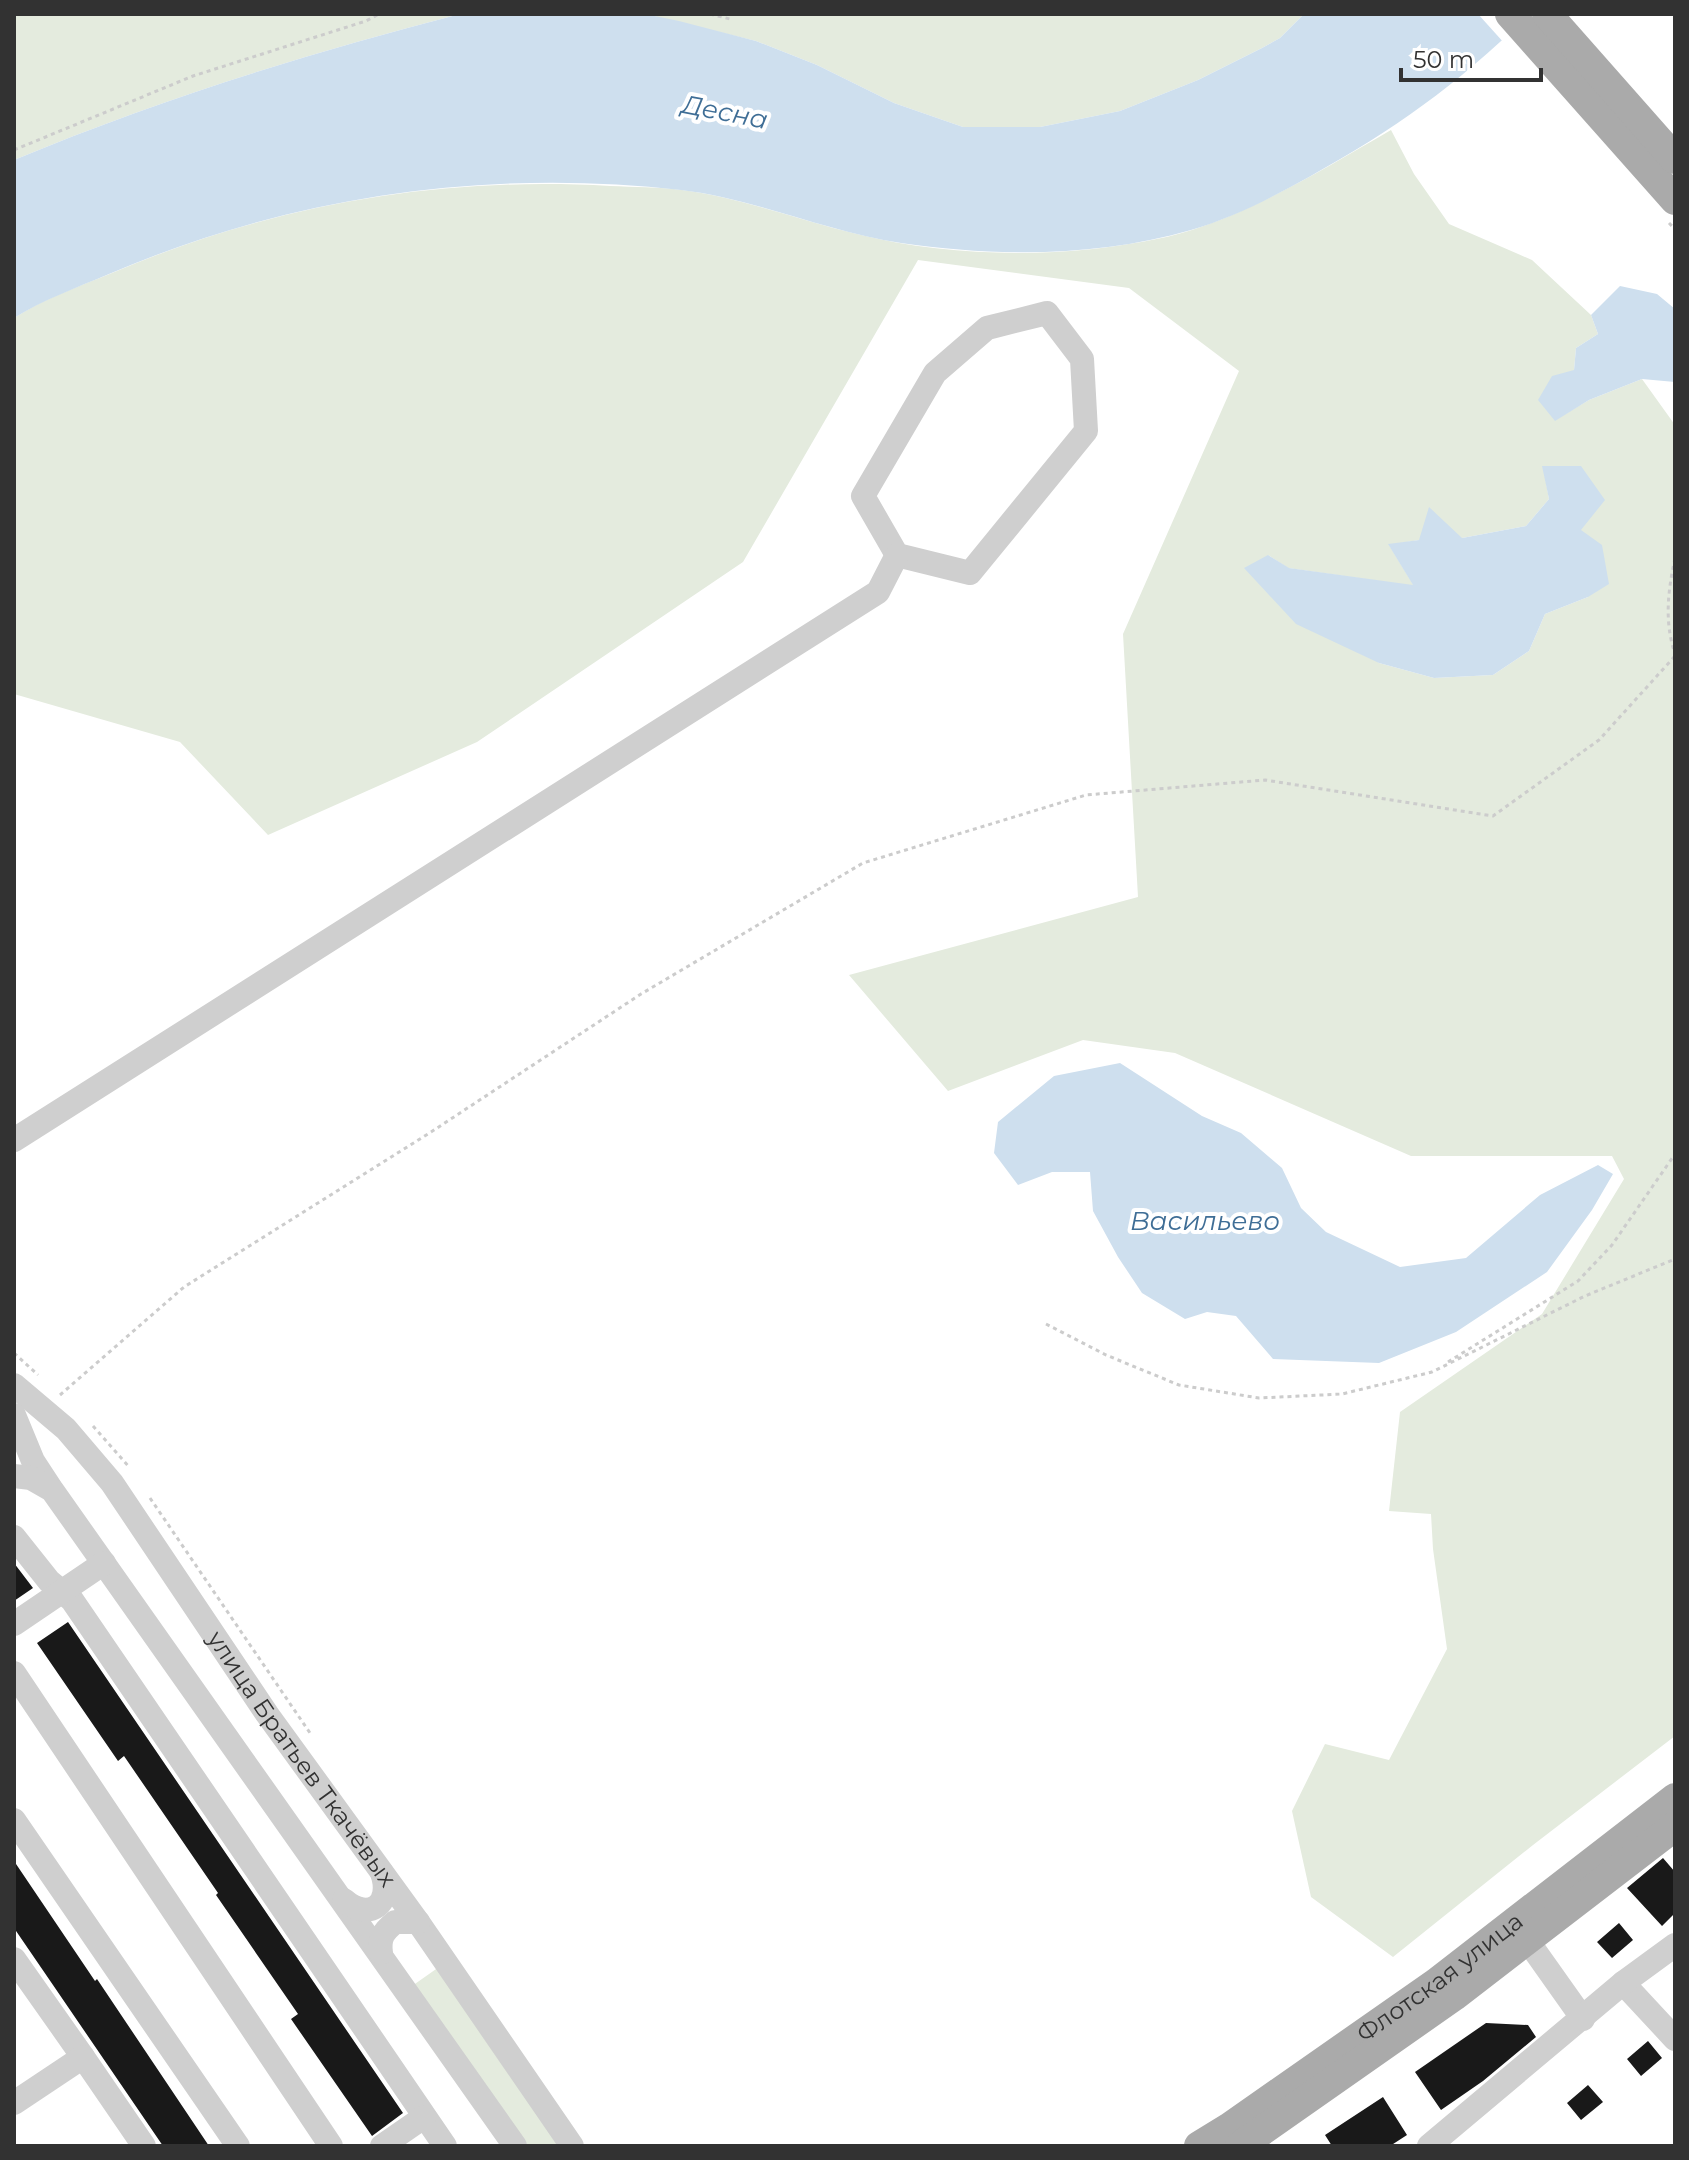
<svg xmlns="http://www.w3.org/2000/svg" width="1689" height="2160" font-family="Montserrat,sans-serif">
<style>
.green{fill:#e4ebde;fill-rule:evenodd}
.water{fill:#cedfee}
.pier{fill:#fff}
.building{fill:#191919}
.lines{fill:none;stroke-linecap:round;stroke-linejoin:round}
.path{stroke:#ccc;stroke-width:3;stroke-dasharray:4 4;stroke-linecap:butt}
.minor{stroke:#cfcfcf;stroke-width:24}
.major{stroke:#aaa;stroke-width:30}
.labels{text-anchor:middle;stroke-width:8;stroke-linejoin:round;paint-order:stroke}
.street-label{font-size:24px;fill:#323232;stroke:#fff}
.water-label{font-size:26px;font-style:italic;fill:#3f6e96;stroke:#fff}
</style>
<rect width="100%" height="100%" fill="#fff"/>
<path class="green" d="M14,14H460C309,53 158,100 14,160Z
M645,14H1304L1280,38L1262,48L1198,80L1120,111L1040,127H963L894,103L817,65L756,41Z
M1391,130L1414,174L1449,224L1532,260L1591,315L1598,334L1576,348L1574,370L1555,420L1589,400L1642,379L1675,425V1736L1533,1845L1393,1957L1311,1897L1292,1811L1325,1744L1389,1760L1447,1649L1433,1549L1431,1514L1389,1511L1400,1412L1542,1314L1624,1179L1612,1156H1411L1175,1053L1083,1040L948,1091L849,975L1138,897L1123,634L1239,371L1129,288L918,260L743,562L477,742L268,835L180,742L14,694V318C43,299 80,286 112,273C272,205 437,176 610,186C634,187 659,187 682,190C742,198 799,220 857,234C933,253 1015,257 1093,249C1126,245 1160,240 1192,230C1262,207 1327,167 1391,130ZM1543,466L1580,530L1588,597L1545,614L1529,651L1493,675L1434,678L1379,663L1268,555L1288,568L1414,586L1389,545L1419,540L1462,538L1526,526L1549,499Z
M439,1967L561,2146H521L412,1986Z"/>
<path class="water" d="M460,14H645L679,21L756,41L817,65L894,103L963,127H1040L1120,111L1198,80L1262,48L1280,38L1304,14H1530C1458,84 1396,129 1309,177C1271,198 1233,218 1191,230C1098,257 997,257 901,243C827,232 756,199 681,190C485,168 291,196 109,274C78,287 43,300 14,318V160C158,100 309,53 460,14Z
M1620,286L1657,294L1675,309V382L1642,379L1589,400L1555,421L1538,400L1552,376L1574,370L1576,348L1598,334L1591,315Z
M1542,466H1581L1605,500L1581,530L1602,545L1609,584L1588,597L1545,614L1529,651L1493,675L1434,678L1379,663L1296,624L1244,568L1268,555L1289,568L1413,585L1388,544L1419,540L1429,507L1462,538L1526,526L1549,499Z
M1120,1063L1202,1116L1241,1133L1282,1168L1301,1208L1326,1232L1400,1267L1466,1258L1540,1195L1598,1165L1613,1174L1592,1210L1547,1272L1456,1332L1379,1363L1273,1359L1236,1316L1207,1312L1185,1319L1142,1293L1118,1257L1093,1211L1090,1172H1052L1018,1185L994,1153L998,1122L1054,1076Z"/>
<path class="pier" d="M1478,14H1534L1505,44Z"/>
<path class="building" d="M14,1563L33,1588L14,1601Z
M68,1622L403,2113L372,2136L291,2019L298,2014L216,1895L218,1893L124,1756L118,1761L37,1643Z
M1663,1858L1675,1872V1913L1662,1926L1627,1888Z
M14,1861L95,1981L97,1979L209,2146H163L53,1985L14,1928Z
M1619,1923L1633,1940L1612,1958L1597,1942Z
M1486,2023L1528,2025L1536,2037L1483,2081L1441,2110L1415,2072Z
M1648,2041L1662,2058L1641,2076L1627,2059Z
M1588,2085L1603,2102L1581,2120L1567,2103Z
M1383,2097L1407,2135L1390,2146H1332L1325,2135Z"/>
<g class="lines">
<path class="path" d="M710,14L730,19
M14,150L193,76L366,21L379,14
M1669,223L1675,229
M1675,558C1668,591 1664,621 1675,654
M1046,1324L1106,1355L1179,1385L1259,1398L1342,1394L1432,1372L1585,1296L1675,1259
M14,1353L38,1375
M1448,1362L1578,1281L1612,1245L1675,1154
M60,1395L184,1287L431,1132L641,994L863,863L1086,795L1265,780L1493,816L1599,740L1675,656
M93,1426L130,1468
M150,1498L310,1733"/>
<g class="minor">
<path d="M1047,313L1082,359L1086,431L970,573L897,555L863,496L935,373L987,328Z"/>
<path d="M14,1140L878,592L897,555"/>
<path id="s1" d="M14,1385L66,1429L112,1483L267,1714L418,1922L572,2146"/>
<path d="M14,1415L33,1461L50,1487"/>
<path d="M14,1476L31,1478L52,1490L515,2146"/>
<path d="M14,1537L49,1581L72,1600L445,2146"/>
<path d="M14,1624L104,1563"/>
<path d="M14,1673L331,2146"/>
<path d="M14,1820L238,2146"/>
<path d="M344,1900C369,1922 393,1904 382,1873"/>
<path d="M1527,1940L1583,2019"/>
<path d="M381,1953C379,1938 383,1932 395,1922H418"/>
<path d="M14,1959L83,2057"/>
<path d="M1623,1983L1675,2039"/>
<path d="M14,2103L83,2057L144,2146"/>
<path d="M382,2146L424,2117"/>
<path d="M1429,2146L1623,1983L1675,1945"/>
</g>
<g class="major">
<path d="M1510,14L1675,200"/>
<path d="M1547,14L1675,159"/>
<path id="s2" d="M1199,2146L1230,2127L1436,1983L1675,1798"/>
<path d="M1240,2146L1454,1996L1675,1826"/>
</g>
</g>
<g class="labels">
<g class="street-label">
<text dy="8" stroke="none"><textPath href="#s1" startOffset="474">улица Братьев Ткачёвых</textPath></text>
<text dy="8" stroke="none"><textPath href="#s2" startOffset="294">Флотская улица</textPath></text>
</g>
<g class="water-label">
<text transform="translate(725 112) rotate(11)" y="9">Десна</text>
<text x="1205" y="1230">Васильево</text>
</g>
</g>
<rect width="1689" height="2160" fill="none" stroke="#323232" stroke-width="32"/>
<path d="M1401 68v12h140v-12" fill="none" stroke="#323232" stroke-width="4"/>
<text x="1413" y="68" font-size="24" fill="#323232" stroke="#ffffff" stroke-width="6" paint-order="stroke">50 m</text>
</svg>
